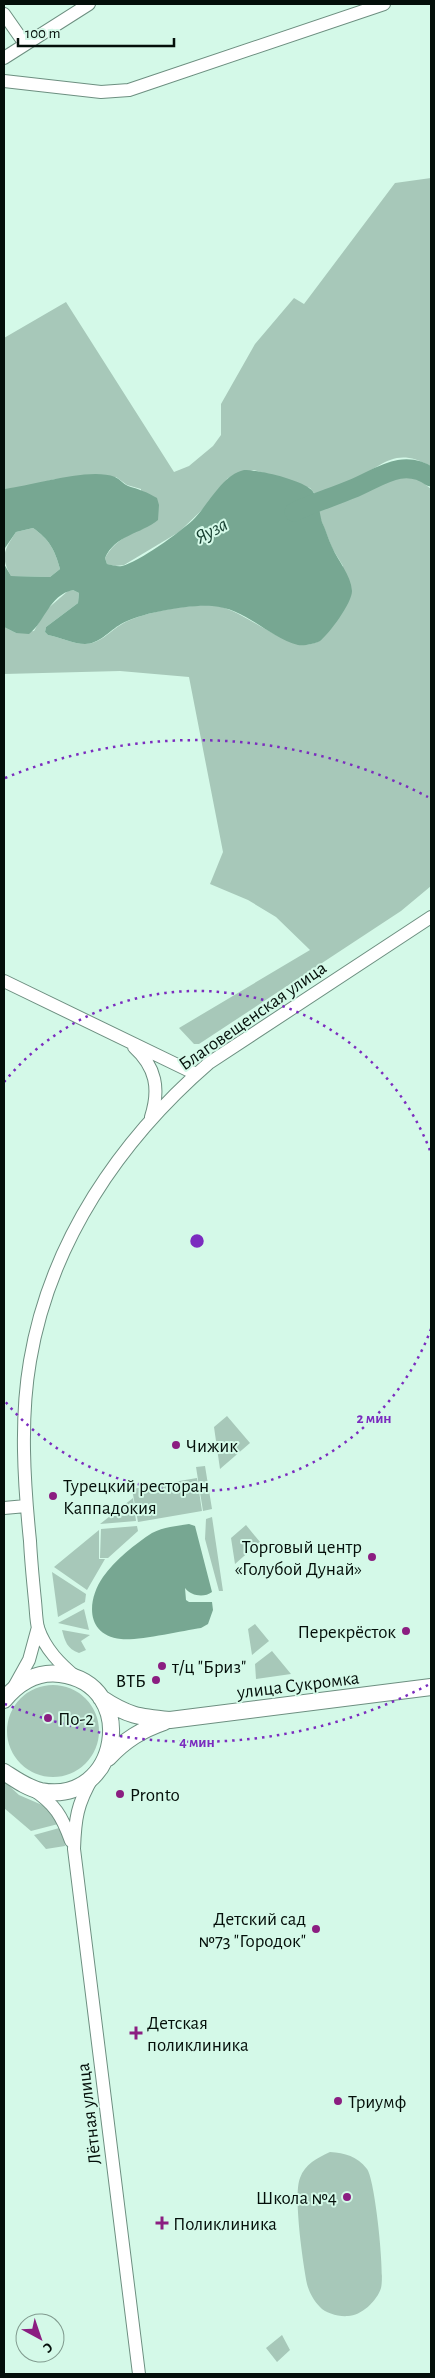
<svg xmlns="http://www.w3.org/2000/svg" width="435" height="2378" font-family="'Alegreya Sans',sans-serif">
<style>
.green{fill:#a7c8b9}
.water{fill:#77a792}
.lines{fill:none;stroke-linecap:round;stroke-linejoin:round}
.river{stroke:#77a792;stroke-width:19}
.minor-casing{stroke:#6d8f80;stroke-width:14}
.major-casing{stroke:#6d8f80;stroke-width:18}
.minor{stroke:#fff;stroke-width:12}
.major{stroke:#fff;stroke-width:16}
.ring{fill:none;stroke:#7b2cbf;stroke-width:2.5;stroke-dasharray:2.5 5}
.poi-dot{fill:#8b1e81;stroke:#d4f9e8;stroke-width:2}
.labels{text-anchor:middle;stroke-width:4;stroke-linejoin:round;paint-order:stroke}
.street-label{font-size:19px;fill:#040f0a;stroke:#d4f9e8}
.poi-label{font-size:19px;fill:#040f0a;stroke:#d4f9e8;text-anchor:start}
.water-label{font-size:20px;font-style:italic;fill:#143d2e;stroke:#d4f9e8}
.centre{fill:#7b2cbf;stroke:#d4f9e8;stroke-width:2.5}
.ring-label{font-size:15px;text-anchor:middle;font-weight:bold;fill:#7b2cbf;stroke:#d4f9e8;stroke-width:4;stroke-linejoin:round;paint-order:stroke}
</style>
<rect width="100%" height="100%" fill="#d4f9e8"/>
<path class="green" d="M431,178V466C394,446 384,465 352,481C341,487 327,490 315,494L310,488L254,470L228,478L206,506L179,532L124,565L115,566L107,564L105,558C112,544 127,534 142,529L141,489L127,485L116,477L55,479L26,487L4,489V338L66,302L174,472L189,466L213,446L221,435V404L255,344L294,298L304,304L395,183Z
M405,475L416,477L431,489V886L401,911L199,1044H194L179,1028L310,950L276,917L248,900L210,884L223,852L189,677L120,671L4,674V627L16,633L34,631L46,610L68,591L73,590L79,593L78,603L46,627L45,632L48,635C59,637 74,644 85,644C100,644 110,631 122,624C143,612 186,605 211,605C243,606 291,658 319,641C335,631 339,584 343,566L332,548L318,512L389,479Z
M33,528C49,539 55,550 60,569L50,577L11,576C0,557 4,550 16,532Z
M227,1416L250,1443L220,1469L214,1427Z
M205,1466L212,1509L203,1511L196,1467Z
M197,1478L202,1511L138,1522L132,1489Z
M133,1498L136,1521L100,1524Z
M212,1517L223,1591H219L205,1539L206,1519Z
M246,1525L260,1542L235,1564L231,1538Z
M137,1526L138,1531L108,1558H100L101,1529Z
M99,1530V1559H105L87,1590L54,1567Z
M52,1572L86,1594L85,1602L58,1617Z
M84,1609L89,1630L58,1623Z
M255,1624L269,1641L252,1655L248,1629Z
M62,1630L90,1635L81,1641L86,1650L79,1653C67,1649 65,1641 62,1630Z
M272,1651L291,1674L256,1679L255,1664Z
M7 1731a46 46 0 1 1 92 0a46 46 0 1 1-92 0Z
M4,1781L19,1795L49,1808L62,1823L31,1831L4,1808Z
M63,1827L65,1846L46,1849L34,1835Z
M330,2152C345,2153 357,2156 367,2169C375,2179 385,2274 381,2288C377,2301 361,2316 348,2316C339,2317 325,2313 320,2307C314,2301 309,2292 307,2284C303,2264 293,2195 300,2178C305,2164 317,2158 330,2152Z
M282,2335L290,2350L277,2362L266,2348Z"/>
<path class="water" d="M244,470C259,470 297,479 309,488C318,493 319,512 322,522C326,530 328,539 332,547C338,561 351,575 352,591C352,603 329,634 320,641C314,644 304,646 298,645C269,638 246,608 212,606C191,604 139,613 121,624C109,631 99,644 85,644C74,644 59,637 48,635L45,632L46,627L78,603L79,593L73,590C49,595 45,622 29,634L16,633L4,627V564L11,576L50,577L60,569C55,550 49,539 33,528L16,532L5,548L4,559V489C34,486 88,467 115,477C120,479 123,484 128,486C138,489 147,492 157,498L159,505L158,520C141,534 115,535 105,558L107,564C113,565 117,567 122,566C139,562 180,532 193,520C209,504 222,475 244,470Z
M189,1524L195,1526L212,1592C204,1598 191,1596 185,1588L186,1600L189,1602H212L213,1610L208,1624L201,1628C181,1631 138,1641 121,1639C85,1635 87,1600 103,1577C115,1560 135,1544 152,1533C164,1527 176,1526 189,1524Z"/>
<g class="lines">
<path class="river" d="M294,512C313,503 333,497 352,489C379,478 403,457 431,477"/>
<defs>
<path id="minor" d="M4,14L25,44
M4,58L89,4
M4,81L101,92L129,90L384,4
M4,981L196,1074
M134,1047C156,1067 160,1089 151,1117
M4,1508L26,1506
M77,1678C60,1664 45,1649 38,1628C36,1620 36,1610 35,1601C33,1581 31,1561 30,1541C24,1482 20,1419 30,1361C50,1242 120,1140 209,1063L431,917
M14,1687L29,1660L38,1627
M93,1777C77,1804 75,1819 74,1849L139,2374
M32,1789C55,1804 62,1816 71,1841"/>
<path id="major" d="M101,1698C128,1716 139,1717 170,1720L431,1687
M4,1700C18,1683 36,1671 60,1674C140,1684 120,1806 41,1791C27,1788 15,1779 4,1772
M108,1758C125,1740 141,1730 164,1722"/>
</defs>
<use href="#minor" class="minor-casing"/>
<use href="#major" class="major-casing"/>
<use href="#minor" class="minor"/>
<use href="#major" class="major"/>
</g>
<g class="ring">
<path d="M431 1329A250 250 0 0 1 4 1400M4 1082A250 250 0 0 1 431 1153"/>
<path d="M428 1685A501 501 0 0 1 5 1704M5 778A501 501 0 0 1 428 797"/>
</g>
<g class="poi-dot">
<circle cx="176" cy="1445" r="5"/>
<circle cx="53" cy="1496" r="5"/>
<circle cx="372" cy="1557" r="5"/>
<circle cx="406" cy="1631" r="5"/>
<circle cx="162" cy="1666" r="5"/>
<circle cx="156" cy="1680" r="5"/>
<circle cx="48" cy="1718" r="5"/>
<circle cx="120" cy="1794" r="5"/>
<circle cx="316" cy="1929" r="5"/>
<path d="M133.5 2025.5h5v5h5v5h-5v5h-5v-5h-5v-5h5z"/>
<circle cx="338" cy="2101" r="5"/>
<circle cx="347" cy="2197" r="5"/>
<path d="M159.5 2215.5h5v5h5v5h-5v5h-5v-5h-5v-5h5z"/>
</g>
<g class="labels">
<g class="street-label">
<text transform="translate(252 1015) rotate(-35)" y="7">Благовещенская улица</text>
<text transform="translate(298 1684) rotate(-7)" y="7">улица Сукромка</text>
<text transform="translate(88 2114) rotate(-97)" y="7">Лётная улица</text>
</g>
<g class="poi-label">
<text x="186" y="1452">Чижик</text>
<text x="63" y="1492">Турецкий ресторан<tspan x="63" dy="22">Каппадокия</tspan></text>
<text x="362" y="1553" text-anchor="end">Торговый центр<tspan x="362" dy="22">«Голубой Дунай»</tspan></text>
<text x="396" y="1638" text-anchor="end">Перекрёсток</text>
<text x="172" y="1673">т/ц "Бриз"</text>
<text x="146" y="1687" text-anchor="end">ВТБ</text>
<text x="58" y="1725">По-2</text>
<text x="130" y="1801">Pronto</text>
<text x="306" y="1925" text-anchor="end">Детский сад<tspan x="306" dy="22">№73 "Городок"</tspan></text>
<text x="147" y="2029">Детская<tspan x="147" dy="22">поликлиника</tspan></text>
<text x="348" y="2108">Триумф</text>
<text x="337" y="2204" text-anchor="end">Школа №4</text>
<text x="173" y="2230">Поликлиника</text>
</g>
<g class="water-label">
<text transform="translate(211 530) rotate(-28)" y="7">Яуза</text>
</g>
</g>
<circle cx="197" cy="1241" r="8" class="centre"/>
<g class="ring-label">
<text x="374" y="1423">2 мин</text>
<text x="197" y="1747">4 мин</text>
</g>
<rect width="435" height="2378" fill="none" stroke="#040f0a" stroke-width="10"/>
<g transform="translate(40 2338) rotate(140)"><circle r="24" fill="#d4f9e8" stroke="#819b8f"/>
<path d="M0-4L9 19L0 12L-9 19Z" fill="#8b1e81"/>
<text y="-8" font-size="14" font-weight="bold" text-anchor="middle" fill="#040f0a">С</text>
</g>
<path d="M18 38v8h156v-8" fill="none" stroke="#040f0a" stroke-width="2.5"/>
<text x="25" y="38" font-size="15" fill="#040f0a" stroke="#d4f9e8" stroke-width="4" paint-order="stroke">100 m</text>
</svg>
